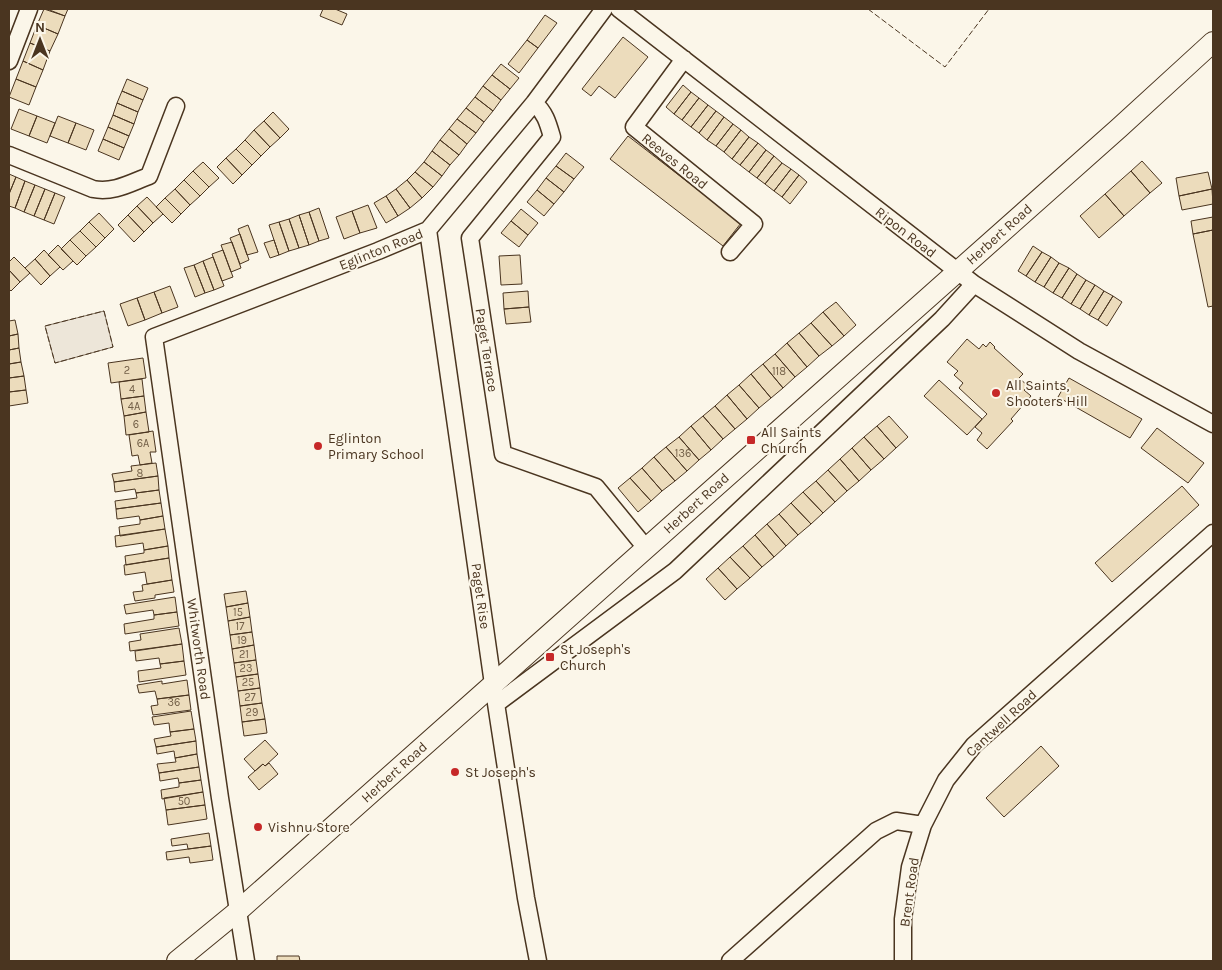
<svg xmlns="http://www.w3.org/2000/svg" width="1222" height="970" font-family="Karla,sans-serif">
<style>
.green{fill:#ede6d9;stroke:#887966}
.building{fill:#ecdcbc;stroke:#4a3520}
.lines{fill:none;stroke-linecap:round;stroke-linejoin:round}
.minor-casing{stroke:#4a3520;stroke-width:19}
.tertiary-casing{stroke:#4a3520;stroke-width:22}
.minor{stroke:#fbf6e9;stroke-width:16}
.tertiary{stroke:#fbf6e9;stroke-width:20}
.fence{stroke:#4a3520;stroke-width:1;stroke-dasharray:6 2.5;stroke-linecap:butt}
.poi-dot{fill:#c62828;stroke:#fbf6e9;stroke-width:2}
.labels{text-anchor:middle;stroke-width:4;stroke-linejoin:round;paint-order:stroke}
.number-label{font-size:11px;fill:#725f47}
.street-label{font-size:14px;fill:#4a3520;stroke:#fbf6e9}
.poi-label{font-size:14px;fill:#4a3520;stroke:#fbf6e9;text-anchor:start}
</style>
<rect width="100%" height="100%" fill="#fbf6e9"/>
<path class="green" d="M104,311L113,347L55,363L45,326Z"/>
<path class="building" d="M44,9L65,16L58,34L37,25Z
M47,9H68L65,16Z
M323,9H335L347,14L342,25L320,16Z
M545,15L557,23L538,48L527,40Z
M37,25L58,34L50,51L30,43Z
M623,37L648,57L615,98L599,86L591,96L582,89Z
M527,40L538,48L519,73L508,64Z
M30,43L50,51L43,70L23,61Z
M23,61L43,70L36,87L16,79Z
M501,64L519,78L510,89L492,75Z
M492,75L510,89L501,100L483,86Z
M16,79L36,87L29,105L9,97Z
M127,79L148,88L143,100L122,91Z
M683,85L691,92L674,114L666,107Z
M483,86L501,100L493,111L475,97Z
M122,91L143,100L138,112L117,103Z
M691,92L699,98L682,120L674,114Z
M475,97L493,111L484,122L466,108Z
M699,98L708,105L691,127L682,120Z
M117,103L138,112L134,124L113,115Z
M708,105L716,111L699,133L691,127Z
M466,108L484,122L476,133L457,119Z
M19,109L37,116L29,136L11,129Z
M716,111L724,117L707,140L699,133Z
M273,112L289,129L280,138L264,121Z
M113,115L134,124L129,136L108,127Z
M37,116L55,123L47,143L29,136Z
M58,116L76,123L68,143L50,136Z
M724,117L733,124L716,146L707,140Z
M457,119L476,133L467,144L449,129Z
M264,121L280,138L270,147L254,130Z
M76,123L94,130L86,150L68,143Z
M733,124L741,130L724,152L716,146Z
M108,127L129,136L124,148L103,139Z
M449,129L467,144L459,155L440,140Z
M254,130L270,147L261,156L245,140Z
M741,130L749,137L732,159L724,152Z
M628,136L741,223L723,246L610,159Z
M749,137L758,143L740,165L732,159Z
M103,139L124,148L119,160L98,151Z
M245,140L261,156L252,165L236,149Z
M440,140L459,155L450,165L432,151Z
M758,143L766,150L749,172L740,165Z
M236,149L252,165L242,175L226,158Z
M766,150L774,156L757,178L749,172Z
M432,151L450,165L442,176L424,162Z
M566,153L584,167L574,179L556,166Z
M774,156L782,163L765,184L757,178Z
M226,158L242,175L233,184L217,167Z
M1142,161L1162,183L1150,193L1131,171Z
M203,162L219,178L209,187L193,171Z
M424,162L442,176L433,187L415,172Z
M782,163L791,169L774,191L765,184Z
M556,166L574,179L564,192L546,178Z
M791,169L799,175L782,197L774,191Z
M193,171L209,187L200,196L184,180Z
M1131,171L1150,193L1124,216L1105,194Z
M415,172L433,187L422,198L407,180Z
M1208,172L1212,189L1179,196L1176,178Z
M9,174L16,177L9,194Z
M799,175L807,182L790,204L782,197Z
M16,177L25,181L15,208L9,206V194Z
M546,178L564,192L554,204L537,190Z
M184,180L200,196L190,205L175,189Z
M407,180L422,198L410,208L396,189Z
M25,181L35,185L24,212L15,208Z
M35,185L45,189L34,216L24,212Z
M45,189L55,193L44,220L34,216Z
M175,189L190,205L181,214L165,198Z
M396,189L410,208L398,216L386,196Z
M1212,189L1213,204L1182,210L1179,196Z
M537,190L554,204L544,216L527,202Z
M55,193L65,197L54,224L44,220Z
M1105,194L1124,216L1099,238L1080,216Z
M386,196L398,216L386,223L374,203Z
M147,197L163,214L153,223L137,206Z
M165,198L181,214L172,223L156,207Z
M368,205L377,228L360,233L352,211Z
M137,206L153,223L144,232L128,215Z
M319,208L329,238L319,241L309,212Z
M521,209L538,223L528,235L511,221Z
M352,211L360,233L344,239L336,217Z
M309,212L319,241L309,245L299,215Z
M99,213L114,229L105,238L89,222Z
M128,215L144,232L134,242L118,225Z
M299,215L309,245L299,248L289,219Z
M1213,217V230L1193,234L1191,221Z
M289,219L299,248L289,251L279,222Z
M511,221L528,235L519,247L501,233Z
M89,222L105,238L96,247L80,231Z
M279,222L289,251L279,255L269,225Z
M248,225L258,252L247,255L238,229Z
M1213,230V306L1208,307L1193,234Z
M80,231L96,247L86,256L70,240Z
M240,234L249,260L240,264L230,238Z
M70,240L86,256L77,265L61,249Z
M274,240L279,255L270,258L264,243Z
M232,242L241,268L231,272L221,245Z
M58,245L73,261L63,270L48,255Z
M1033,246L1042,252L1026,276L1018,271Z
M44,250L60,267L50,276L35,259Z
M223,250L233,277L222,281L212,254Z
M1042,252L1051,257L1035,282L1026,276Z
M520,255L522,284L501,285L499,256Z
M14,257L30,273L20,282L9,270V262Z
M213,257L224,286L214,290L203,261Z
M1051,257L1059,263L1044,287L1035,282Z
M35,259L50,276L41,285L25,268Z
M203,261L214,290L205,293L194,265Z
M1059,263L1069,268L1053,293L1044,287Z
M194,265L205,293L195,297L184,268Z
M1069,268L1077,274L1062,298L1053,293Z
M9,270L20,282L11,291L9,289Z
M1077,274L1086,280L1071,304L1062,298Z
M1086,280L1095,285L1080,309L1071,304Z
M1095,285L1104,291L1089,315L1080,309Z
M170,286L178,307L162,313L154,292Z
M528,291L529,307L504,309L503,293Z
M1104,291L1113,296L1098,320L1089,315Z
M154,292L162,313L145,320L137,298Z
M1113,296L1122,302L1107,326L1098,320Z
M137,298L145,320L128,326L120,304Z
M836,302L856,325L844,336L823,312Z
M529,307L531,322L506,324L504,309Z
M823,312L844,336L832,346L811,323Z
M15,320L18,334L9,336V321Z
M811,323L832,346L819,356L799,333Z
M799,333L819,356L807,367L787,343Z
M18,334L19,348L9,350V336Z
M967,339L979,349L983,344L986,347L990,342L995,347L994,348L1023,374L1019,378L1028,386L1024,390L1031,396L1011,419L1013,421L987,449L977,440L982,433L975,427L987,414L959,388L963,383L954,375L958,371L947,362Z
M787,343L807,367L795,377L775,354Z
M19,348L21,362L9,364V350Z
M775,354L795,377L783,388L763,364Z
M143,358L146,378L111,383L108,363Z
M21,362L24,376L9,378V364Z
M763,364L783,388L771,398L751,374Z
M751,374L771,398L759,408L739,385Z
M24,376L26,390L9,392V378Z
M1069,378L1142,419L1130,438L1058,397Z
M142,379L144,396L121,399L119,382Z
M939,380L982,419L967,435L924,396Z
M739,385L759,408L747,419L727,395Z
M26,390L28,403L9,406V392Z
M727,395L747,419L735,429L715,406Z
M144,396L146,412L124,416L121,399Z
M715,406L735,429L723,439L703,416Z
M146,412L149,432L126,435L124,416Z
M703,416L723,439L711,450L691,426Z
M889,416L908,437L896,448L877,426Z
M691,426L711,450L699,460L679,437Z
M877,426L896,448L884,459L864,437Z
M1157,428L1204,463L1188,483L1141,448Z
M153,431L156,452H150L152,463L140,465L138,455L132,456L129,435Z
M679,437L699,460L687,471L666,447Z
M864,437L884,459L871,470L852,448Z
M666,447L687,471L675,481L654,457Z
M852,448L871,470L859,481L840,459Z
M654,457L675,481L662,491L642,468Z
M840,459L859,481L847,491L828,470Z
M156,463L158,476L114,482L112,474L132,471L131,466Z
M642,468L662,491L651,501L630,478Z
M828,470L847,491L835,502L816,481Z
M158,476L159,490L136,493L135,489L115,492L114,482Z
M630,478L651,501L638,512L618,488Z
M816,481L835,502L823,513L803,492Z
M1182,486L1199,505L1112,582L1095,563Z
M159,490L161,503L116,509L115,501L137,498L136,493Z
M803,492L823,513L811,524L791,503Z
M161,503L163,516L140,520L139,516L117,519L116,509Z
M791,503L811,524L798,535L779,514Z
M779,514L798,535L786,546L767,524Z
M163,516L165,529L120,536L119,527L140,524V520Z
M767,524L786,546L774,557L755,535Z
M165,529L168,546L144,550L143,543L116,547L115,536Z
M755,535L774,557L762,567L743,546Z
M168,546L169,558L126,565L125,556L144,553V550Z
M743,546L762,567L750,578L730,557Z
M730,557L750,578L737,589L718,568Z
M169,558L172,580L147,584L145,572L125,575L124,565Z
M718,568L737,589L725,600L706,579Z
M172,580L174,592L155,595V598L135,601L133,592L143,591L142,585Z
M246,591L248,603L226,607L224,594Z
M175,597L177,612L154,615L153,610L126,614L124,605Z
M248,603L250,617L228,621L226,607Z
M177,612L179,626L125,634L124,624L154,619V615Z
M250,617L252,632L230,635L228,621Z
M179,628L182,644L130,651L129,642L141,640L140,634Z
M252,632L254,645L232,649L230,635Z
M182,644L184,661L160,664L159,658L136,661L135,651Z
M254,645L256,660L234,663L232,649Z
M256,660L258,674L236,677L234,663Z
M184,661L186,675L139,682L138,671L161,668L160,664Z
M258,674L260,688L238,691L236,677Z
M187,680L189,695L157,699L155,691L139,693L137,685L162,681V684Z
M260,688L262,703L240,706L238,691Z
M189,695L191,710L153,715L151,706L158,705L157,699Z
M262,703L265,719L242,722L240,706Z
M191,711L194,729L170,732L169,723L154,725L152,717Z
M265,719L267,733L244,736L242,722Z
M194,729L196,741L156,747L154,739L171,736L170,732Z
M265,740L278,754L265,766L263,764L255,771L244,759Z
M196,741L197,754L175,758L174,751L157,754L156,747Z
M1041,746L1059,766L1004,817L986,798Z
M197,754L199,767L159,773L157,764L176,762L175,758Z
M269,763L278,774L259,790L248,777L263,764L265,766Z
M199,767L201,780L179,783L178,778L160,781L159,773Z
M201,780L203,792L162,799L161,790L179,787V783Z
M203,792L205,805L166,810L164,798Z
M205,805L207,819L168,825L166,810Z
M209,833L211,846L188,849L187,844L172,846L171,839Z
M211,846L213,860L190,863L189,857L167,860L166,852Z
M277,956H299L300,961H277Z"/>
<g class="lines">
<defs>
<path id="minor" d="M619,9L974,284L1079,351L1213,424
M684,59L634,127L754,224L730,252
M9,61L29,9
M534,103C545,112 548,123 552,137L470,238L503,454L596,487L646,548
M9,155L93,189C114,193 130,183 149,176L176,106
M428,230L493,684L526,898L538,961
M496,704L675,571L942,319L974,284
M246,961L220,798L154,337L378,251L428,230L534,103L604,9
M730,961L876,831L896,821L923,825
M903,961V919L910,867L923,825L946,780L974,745L1213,533"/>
<path id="tertiary" d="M177,961L238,911L1119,128L1213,42"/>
</defs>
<use href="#minor" class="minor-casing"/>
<use href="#tertiary" class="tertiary-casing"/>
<use href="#minor" class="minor"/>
<use href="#tertiary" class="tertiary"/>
<path class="fence" d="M868,9L945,67L989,9
M104,311L113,347L55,363L45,326Z"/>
</g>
<g class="poi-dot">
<circle cx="996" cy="393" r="5"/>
<rect x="746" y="435" width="10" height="10" rx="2.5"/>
<circle cx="318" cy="446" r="5"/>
<rect x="545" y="652" width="10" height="10" rx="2.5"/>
<circle cx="455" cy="772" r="5"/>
<circle cx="258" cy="827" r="5"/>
</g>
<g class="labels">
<g class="number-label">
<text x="127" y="374">2</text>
<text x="779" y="375">118</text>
<text x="132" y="393">4</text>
<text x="134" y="410">4A</text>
<text x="136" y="428">6</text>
<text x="143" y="447">6A</text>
<text x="683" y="457">136</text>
<text x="140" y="477">8</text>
<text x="238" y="616">15</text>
<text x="240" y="630">17</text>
<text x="242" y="644">19</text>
<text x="244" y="658">21</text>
<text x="246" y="672">23</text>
<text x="248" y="686">25</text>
<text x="250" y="701">27</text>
<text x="174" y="706">36</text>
<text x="252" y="716">29</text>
<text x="184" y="805">50</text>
</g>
<g class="street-label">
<text transform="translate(675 161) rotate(39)" y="5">Reeves Road</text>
<text transform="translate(906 232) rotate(38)" y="5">Ripon Road</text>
<text transform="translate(999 234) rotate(-42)" y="5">Herbert Road</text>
<text transform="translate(381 249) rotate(-22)" y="5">Eglinton Road</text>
<text transform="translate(487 350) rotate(81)" y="5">Paget Terrace</text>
<text transform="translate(696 503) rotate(-42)" y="5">Herbert Road</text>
<text transform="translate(481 596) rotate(82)" y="5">Paget Rise</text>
<text transform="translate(199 649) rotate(82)" y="5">Whitworth Road</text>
<text transform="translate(1001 723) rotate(-43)" y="5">Cantwell Road</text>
<text transform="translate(394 772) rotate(-42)" y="5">Herbert Road</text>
<text transform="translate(909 892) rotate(-82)" y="5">Brent Road</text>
</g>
<g class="poi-label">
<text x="1006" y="390">All Saints,<tspan x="1006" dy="16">Shooters Hill</tspan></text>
<text x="761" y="437">All Saints<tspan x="761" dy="16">Church</tspan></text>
<text x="328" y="443">Eglinton<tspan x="328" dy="16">Primary School</tspan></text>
<text x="560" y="654">St Joseph's<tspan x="560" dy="16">Church</tspan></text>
<text x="465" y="777">St Joseph's</text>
<text x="268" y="832">Vishnu Store</text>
</g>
</g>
<rect width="1222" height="970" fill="none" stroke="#4a3520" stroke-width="20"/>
<g transform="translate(40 40)" stroke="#fbf6e9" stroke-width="4" paint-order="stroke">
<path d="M0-4L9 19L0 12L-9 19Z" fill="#4a3520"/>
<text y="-8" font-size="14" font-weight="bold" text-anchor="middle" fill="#4a3520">N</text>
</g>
</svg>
